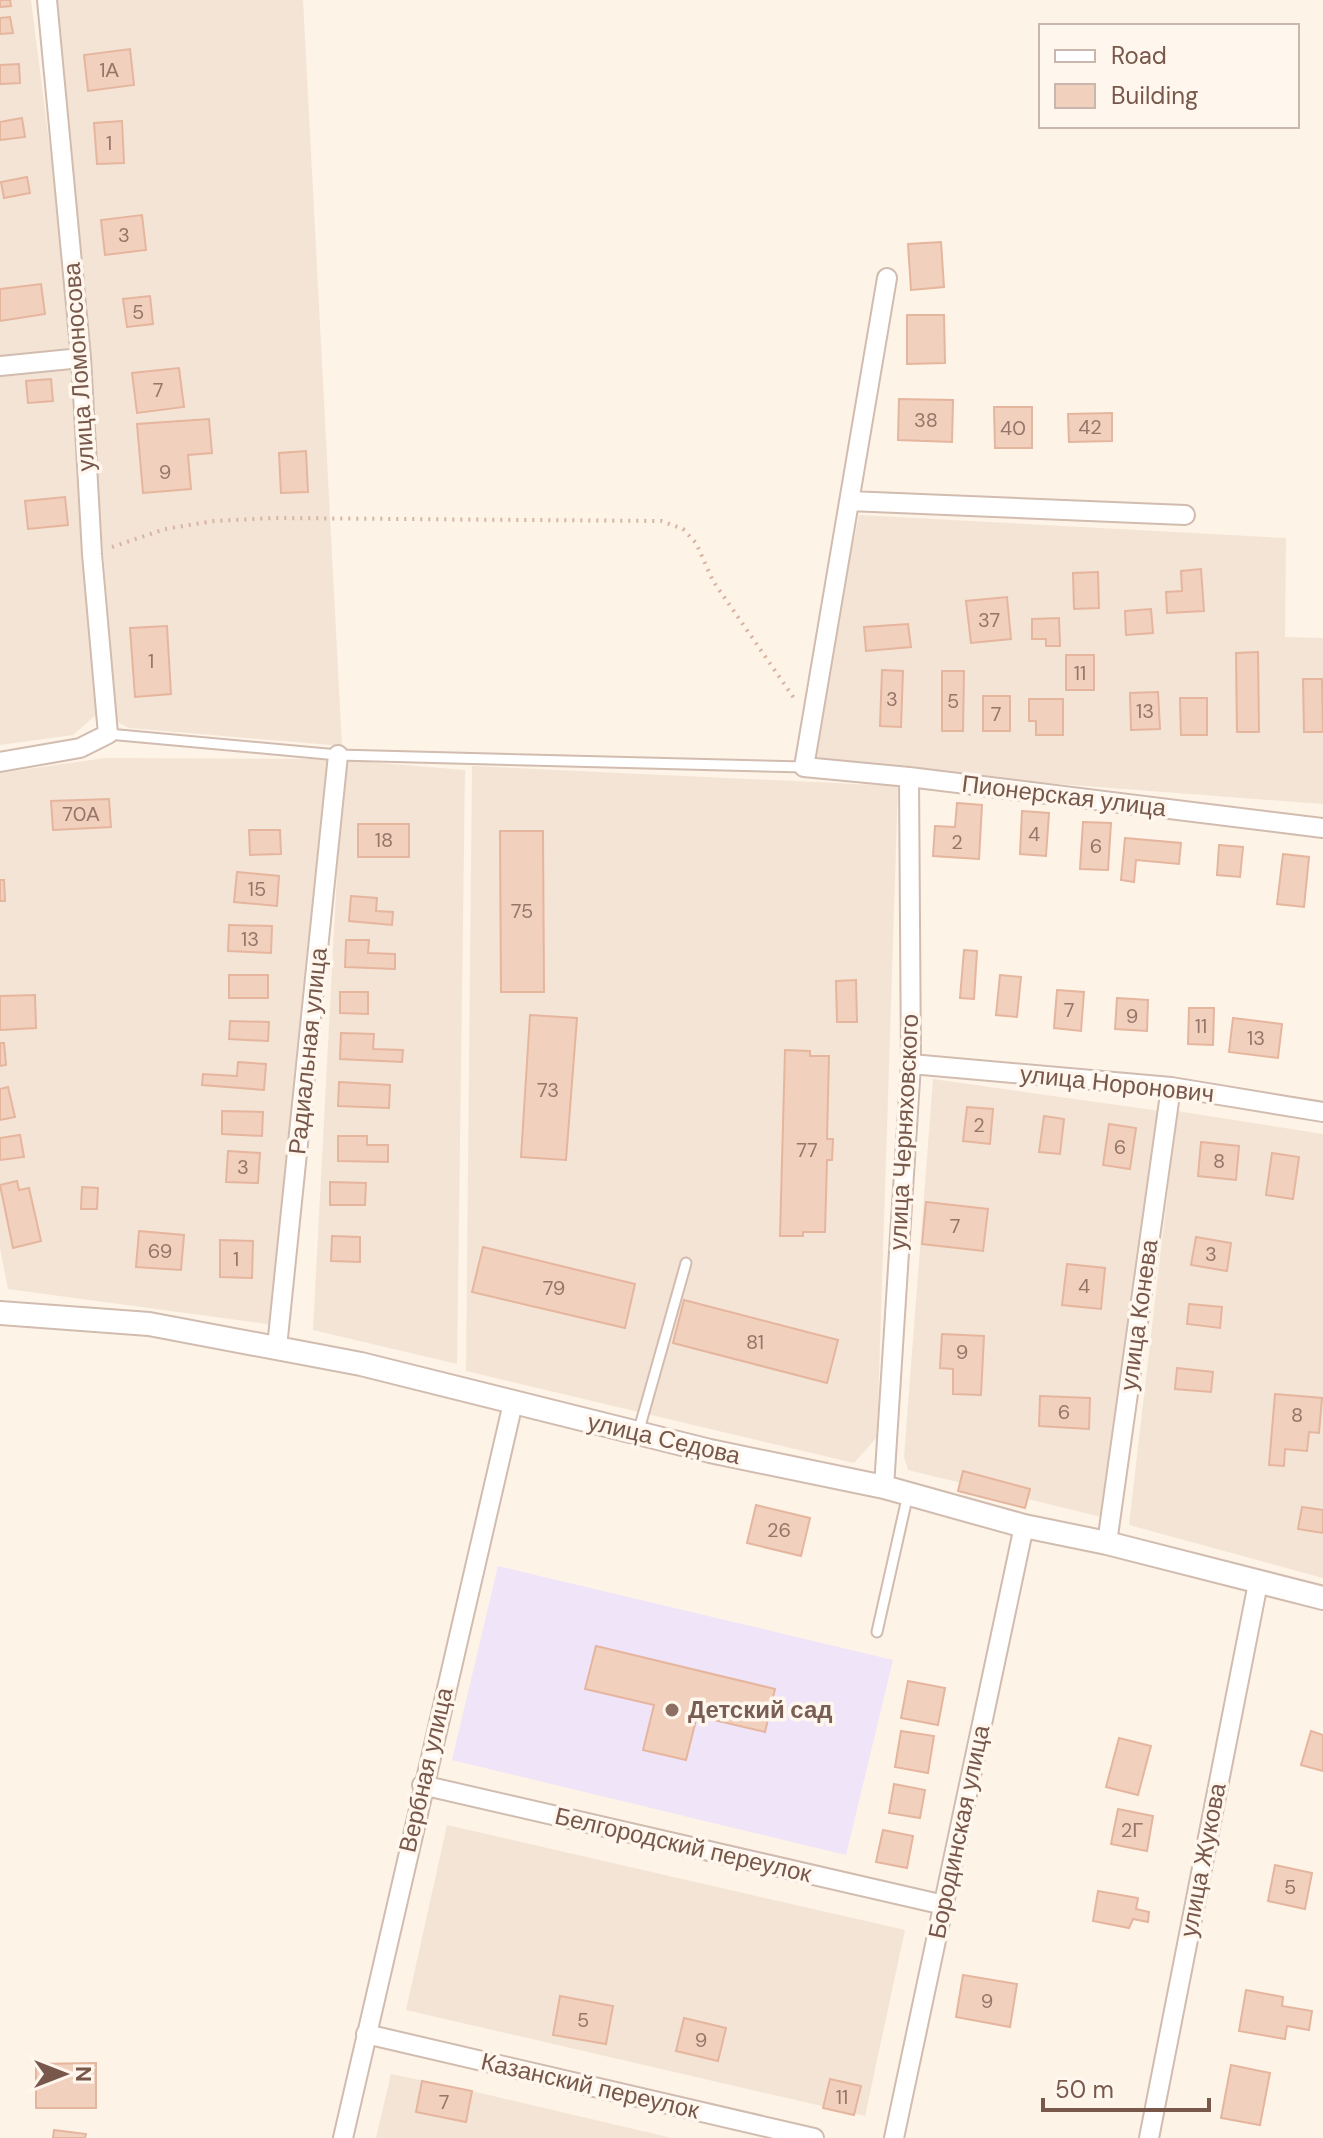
<svg xmlns="http://www.w3.org/2000/svg" width="1323" height="2138" font-family="'DM Sans',sans-serif">
<style>
.residential{fill:#f4e4d5}
.education{fill:#f0e4f9}
.building{fill:#f2d0be;stroke:#e5b59e;stroke-width:2}
.lines{fill:none;stroke-linecap:round;stroke-linejoin:round}
.service-casing{stroke:#d1bcaf;stroke-width:13}
.minor-casing{stroke:#d1bcaf;stroke-width:22}
.tertiary-casing{stroke:#d1bcaf;stroke-width:26}
.path{stroke:#d8b3a1;stroke-width:4;stroke-dasharray:2 6;stroke-linecap:butt}
.service{stroke:#fff;stroke-width:9}
.minor{stroke:#fff;stroke-width:18}
.tertiary{stroke:#fff;stroke-width:22}
.education-dot{fill:#8d6e63;stroke:#fff7ee;stroke-width:3}
.labels{text-anchor:middle;stroke-width:7;stroke-linejoin:round;paint-order:stroke}
.number-label{font-size:20px;fill:#967668}
.street-label{font-size:24px;fill:#77584b;stroke:#fff7ee}
.education-label{font-size:24px;font-weight:bold;fill:#785e54;stroke:#fff7ee;text-anchor:start}
</style>
<rect width="100%" height="100%" fill="#fdf3e7"/>
<path class="residential" d="M0,0H31L76,355L0,362Z
M53,0H303L342,746L129,728L117,722L87,356Z
M79,360L97,714L73,735L0,745V368Z
M859,515L1286,538L1285,637L1323,638V804L807,765Z
M105,758L334,759L274,1325L8,1289L0,1248V773Z
M343,760L465,770L457,1364L313,1330Z
M472,766L898,786L877,1437L854,1463L466,1371Z
M933,1079L1167,1112L1102,1517L908,1470L904,1457Z
M1177,1111L1323,1134V1578L1129,1525Z
M447,1825L905,1930L865,2116L406,2010Z
M391,2074L472,2091L672,2138H376Z"/>
<path class="education" d="M498,1566L893,1660L846,1855L452,1760Z"/>
<path class="building" d="M0,0H10L11,6L0,7Z
M10,17L13,33L0,34V18Z
M130,49L134,85L88,91L84,55Z
M19,64L20,83L0,84V65Z
M22,118L25,137L0,140V122Z
M122,121L124,163L97,164L94,123Z
M27,177L30,193L4,198L1,182Z
M142,215L146,250L105,255L101,220Z
M941,242L944,287L911,290L908,244Z
M41,284L45,314L0,321V289Z
M150,296L153,324L127,327L123,299Z
M907,315H944L945,363L907,364Z
M179,368L184,407L137,413L132,373Z
M51,379L53,401L28,403L26,381Z
M899,399L953,400L952,442L898,440Z
M994,407H1032V448H995Z
M1112,413V441L1069,442L1068,414Z
M209,419L212,453L188,455L191,489L143,493L137,424Z
M306,451L308,492L281,493L279,453Z
M65,497L68,525L28,529L25,501Z
M1201,569L1204,611L1167,613L1166,592L1182,591L1181,571Z
M1098,572L1099,608L1074,609L1073,573Z
M1007,597L1011,639L971,643L966,601Z
M1151,609L1153,633L1126,635L1125,611Z
M1059,618L1060,646H1046V639H1032V619Z
M908,624L911,647L866,651L864,627Z
M167,626L171,694L135,697L130,628Z
M1258,652L1259,732H1237L1236,653Z
M1066,655H1094V690H1066Z
M882,670L903,671L901,727L880,726Z
M942,671H964L963,731H942Z
M1303,679H1322L1323,732H1304Z
M1158,692L1160,729L1131,730L1130,693Z
M983,696H1010V731H983Z
M1180,698H1207V735H1181Z
M1029,699H1063V735H1036V721H1029Z
M109,799L111,827L53,830L51,801Z
M957,803L982,805L979,859L933,856L935,826L955,827Z
M1022,811L1049,813L1046,856L1020,854Z
M1083,822L1111,823L1108,870L1080,869Z
M358,824H409V857H358Z
M249,830H280L281,854L250,855Z
M500,831H543L544,992H501Z
M1125,838L1181,843L1179,864L1136,860L1134,882L1121,880Z
M1219,845L1243,847L1240,877L1217,875Z
M1283,854L1309,857L1304,907L1277,904Z
M237,872L279,876L277,906L234,902Z
M0,880H4L5,901H0Z
M351,896L377,898L376,911L393,912L392,925L349,921Z
M229,925L272,926L271,953L228,951Z
M346,940H369L368,953L395,954V969L345,967Z
M964,950L977,951L974,999L960,998Z
M229,975H268V998H229Z
M1000,975L1021,977L1017,1017L996,1015Z
M856,980L857,1022H837L836,981Z
M1057,990L1084,992L1081,1031L1054,1028Z
M340,992H368V1014L340,1013Z
M35,995L36,1028L0,1030V996Z
M1117,998L1148,1000L1147,1031L1115,1029Z
M1189,1008H1214L1213,1045L1188,1044Z
M530,1015L577,1018L566,1160L521,1157Z
M1233,1018L1282,1024L1278,1058L1229,1052Z
M230,1021L269,1022L268,1041L229,1039Z
M341,1033L374,1034L373,1049L403,1050L402,1062L340,1059Z
M0,1043H4L6,1065L0,1066Z
M785,1050L810,1051V1056H829L827,1139H833L832,1160H827L825,1232H803V1236H780Z
M238,1062L266,1064L264,1090L202,1085L203,1074L237,1076Z
M339,1082L390,1085L389,1108L338,1106Z
M8,1087L15,1117L0,1120V1089Z
M967,1107L993,1109L990,1144L963,1141Z
M222,1111L263,1112L262,1136L222,1134Z
M1044,1116L1064,1119L1060,1154L1039,1152Z
M1109,1124L1136,1128L1130,1169L1103,1165Z
M20,1135L24,1157L0,1160V1138Z
M338,1136H367V1145H388V1162L338,1161Z
M1201,1142L1239,1146L1236,1180L1198,1176Z
M228,1151L260,1153L258,1183L226,1182Z
M1272,1153L1299,1157L1293,1199L1266,1195Z
M17,1181L19,1190L29,1188L41,1241L13,1248L0,1185Z
M330,1182L366,1183L365,1205H330Z
M82,1187L98,1188L97,1209H81Z
M926,1202L988,1209L983,1251L922,1244Z
M139,1231L184,1235L181,1270L136,1267Z
M332,1236L360,1237V1262L331,1261Z
M1196,1237L1231,1243L1227,1271L1191,1265Z
M220,1240L253,1241L252,1278L220,1277Z
M483,1247L635,1284L625,1328L472,1292Z
M1067,1264L1105,1268L1101,1309L1062,1305Z
M684,1300L838,1340L827,1383L673,1343Z
M1189,1304L1222,1307L1220,1328L1187,1324Z
M942,1334L984,1336L981,1395L953,1394V1369L940,1368Z
M1177,1368L1213,1372L1211,1392L1175,1389Z
M1275,1394L1322,1398L1319,1433L1309,1432L1307,1451L1285,1449L1284,1466L1269,1465Z
M1040,1396L1090,1398L1089,1429L1039,1426Z
M963,1471L1030,1489L1025,1508L958,1491Z
M756,1505L810,1518L801,1556L747,1543Z
M1302,1507L1323,1510V1533L1298,1529Z
M596,1646L775,1689L765,1732L697,1716L686,1760L643,1750L654,1705L585,1689Z
M908,1681L945,1688L938,1725L901,1718Z
M901,1731L934,1736L928,1773L895,1767Z
M1311,1731L1323,1735V1771L1301,1765Z
M1119,1738L1151,1746L1138,1795L1106,1787Z
M894,1784L925,1790L920,1818L889,1813Z
M1118,1809L1153,1816L1147,1851L1111,1844Z
M883,1830L913,1836L907,1868L876,1862Z
M1275,1865L1312,1873L1305,1909L1268,1901Z
M1098,1891L1138,1898L1136,1909L1149,1912L1148,1922L1133,1919L1129,1928L1093,1921Z
M963,1975L1017,1984L1010,2027L956,2017Z
M1246,1990L1283,1997L1282,2006L1312,2011L1309,2030L1287,2026L1285,2039L1239,2031Z
M560,1996L613,2006L606,2044L553,2035Z
M684,2018L726,2028L718,2061L676,2051Z
M96,2063V2108H36V2064Z
M1231,2065L1270,2073L1260,2125L1221,2118Z
M830,2079L861,2086L854,2115L823,2108Z
M422,2081L472,2091L466,2122L416,2112Z
M54,2130L86,2134L85,2138H53Z"/>
<g class="lines">
<defs>
<path id="service" d="M108,734L338,755L804,767
M638,1433L686,1263
M877,1632L908,1494"/>
<path id="minor" d="M887,278L804,767L909,777L1323,828
M0,366L81,358
M849,501L1185,515
M0,762L80,748L108,734L92,554L81,358L47,0
M911,1064L1171,1087L1323,1112
M277,1347L338,755
M884,1487L911,1064L909,777
M1107,1543L1171,1087
M422,1785L944,1905
M366,2034L814,2138
M343,2138L513,1403
M894,2138L1024,1526
M1149,2138L1258,1583"/>
<path id="tertiary" d="M0,1313L149,1324L361,1364L710,1451L884,1487L1024,1526L1107,1543L1323,1598"/>
</defs>
<use href="#service" class="service-casing"/>
<use href="#minor" class="minor-casing"/>
<use href="#tertiary" class="tertiary-casing"/>
<path class="path" d="M112,547L165,529L214,521L274,518L661,521L683,529L696,543L713,581L796,701"/>
<use href="#service" class="service"/>
<use href="#minor" class="minor"/>
<use href="#tertiary" class="tertiary"/>
</g>
<circle class="education-dot" cx="672" cy="1710" r="8"/>
<g class="labels">
<g class="number-label">
<text x="109" y="77">1А</text>
<text x="109" y="150">1</text>
<text x="124" y="242">3</text>
<text x="138" y="319">5</text>
<text x="158" y="397">7</text>
<text x="926" y="427">38</text>
<text x="1090" y="434">42</text>
<text x="1013" y="435">40</text>
<text x="165" y="479">9</text>
<text x="989" y="627">37</text>
<text x="151" y="668">1</text>
<text x="1080" y="680">11</text>
<text x="892" y="706">3</text>
<text x="953" y="708">5</text>
<text x="1145" y="718">13</text>
<text x="996" y="721">7</text>
<text x="81" y="821">70А</text>
<text x="1034" y="841">4</text>
<text x="384" y="847">18</text>
<text x="957" y="849">2</text>
<text x="1096" y="853">6</text>
<text x="257" y="896">15</text>
<text x="522" y="918">75</text>
<text x="250" y="946">13</text>
<text x="1069" y="1017">7</text>
<text x="1132" y="1023">9</text>
<text x="1201" y="1033">11</text>
<text x="1256" y="1045">13</text>
<text x="548" y="1097">73</text>
<text x="979" y="1132">2</text>
<text x="1120" y="1154">6</text>
<text x="807" y="1157">77</text>
<text x="1219" y="1168">8</text>
<text x="243" y="1174">3</text>
<text x="955" y="1233">7</text>
<text x="160" y="1258">69</text>
<text x="1211" y="1261">3</text>
<text x="236" y="1266">1</text>
<text x="1084" y="1293">4</text>
<text x="554" y="1295">79</text>
<text x="755" y="1349">81</text>
<text x="962" y="1359">9</text>
<text x="1064" y="1419">6</text>
<text x="1297" y="1422">8</text>
<text x="779" y="1537">26</text>
<text x="1132" y="1837">2Г</text>
<text x="1290" y="1894">5</text>
<text x="987" y="2008">9</text>
<text x="583" y="2027">5</text>
<text x="701" y="2047">9</text>
<text x="842" y="2104">11</text>
<text x="444" y="2109">7</text>
</g>
<g class="street-label">
<text transform="translate(79 367) rotate(-94)" y="8">улица Ломоносова</text>
<text transform="translate(1064 796) rotate(7)" y="8">Пионерская улица</text>
<text transform="translate(308 1051) rotate(-84)" y="8">Радиальная улица</text>
<text transform="translate(1117 1084) rotate(6)" y="8">улица Норонович</text>
<text transform="translate(904 1132) rotate(-87)" y="8">улица Черняховского</text>
<text transform="translate(1139 1315) rotate(-82)" y="8">улица Конева</text>
<text transform="translate(664 1439) rotate(13)" y="8">улица Седова</text>
<text transform="translate(426 1770) rotate(-77)" y="8">Вербная улица</text>
<text transform="translate(959 1832) rotate(-78)" y="8">Бородинская улица</text>
<text transform="translate(683 1845) rotate(13)" y="8">Белгородский переулок</text>
<text transform="translate(1203 1860) rotate(-79)" y="8">улица Жукова</text>
<text transform="translate(590 2086) rotate(13)" y="8">Казанский переулок</text>
</g>
<g class="education-label">
<text x="688" y="1718">Детский сад</text>
</g>
</g>
<rect x="1039" y="24" width="260" height="104" fill="#fff7ee" stroke="#c9b7ad" stroke-width="2"/>
<rect x="1055" y="50" width="40" height="12" fill="#ffffff" stroke="#c9b7ad" stroke-width="2"/>
<text x="1111" y="64" font-size="24" fill="#77584b">Road</text>
<rect x="1055" y="84" width="40" height="24" fill="#f2d0be" stroke="#c9b7ad" stroke-width="2"/>
<text x="1111" y="104" font-size="24" fill="#77584b">Building</text>
<g transform="translate(64 2074) rotate(90)" stroke="#fff7ee" stroke-width="6" paint-order="stroke">
<path d="M0-6L14 30L0 20L-14 30Z" fill="#77584b"/>
<text y="-12" font-size="22" font-weight="bold" text-anchor="middle" fill="#77584b">N</text>
</g>
<path d="M1043 2098v12h166v-12" fill="none" stroke="#77584b" stroke-width="4"/>
<text x="1055" y="2098" font-size="24" fill="#77584b" stroke="#fff7ee" stroke-width="6" paint-order="stroke">50 m</text>
</svg>
